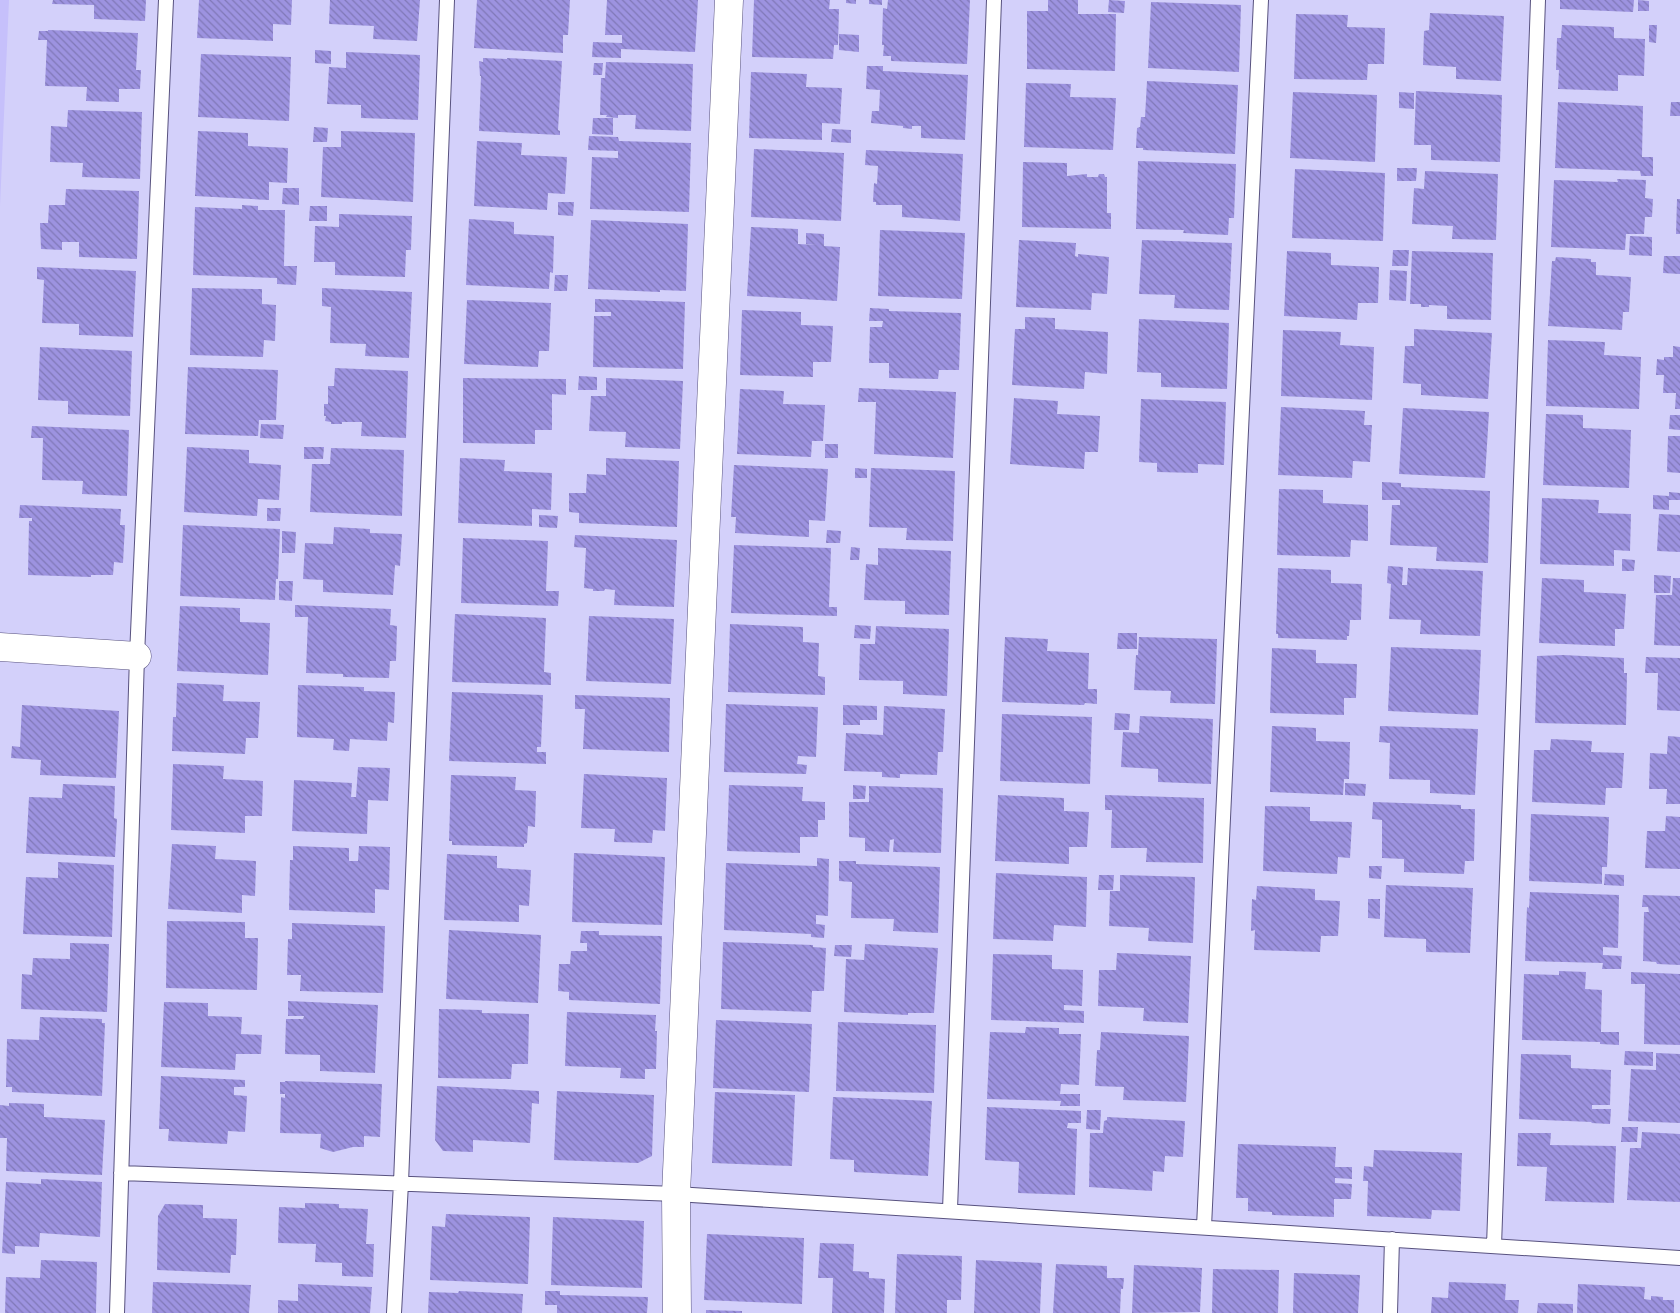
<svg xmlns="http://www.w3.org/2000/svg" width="1680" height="1313" font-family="Raleway,sans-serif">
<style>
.built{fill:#c6c0fb}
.building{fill:url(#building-back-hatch)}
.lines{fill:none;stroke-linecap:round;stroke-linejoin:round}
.service-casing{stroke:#58527f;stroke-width:16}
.minor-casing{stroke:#58527f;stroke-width:29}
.service{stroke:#fff;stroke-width:14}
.minor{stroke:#fff;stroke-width:28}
</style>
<defs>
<pattern id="building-back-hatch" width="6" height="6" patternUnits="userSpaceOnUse" patternTransform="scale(1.25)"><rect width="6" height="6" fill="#9d93e0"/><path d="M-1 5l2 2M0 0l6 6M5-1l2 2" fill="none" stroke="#8078b7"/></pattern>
</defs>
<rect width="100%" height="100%" fill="#d3d0fa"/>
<path class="built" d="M0,0H9L0,206Z"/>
<path class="building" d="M53,0H146L145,21L94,19V5L52,4Z
M199,0H292L291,25L273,24V41L197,38Z
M330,0H420L417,41L373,39L374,26L329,24Z
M477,0H570L568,35H563V53L474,48Z
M607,0H698L695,52L621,49V58L592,57L593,42L622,43V35H605Z
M754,0H830L829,9H839L838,45H834L833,59L752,57Z
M846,0H856V4L846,3Z
M869,0H882V5L869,4Z
M888,0H970L967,64L891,61V56H883L884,45H882L883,8L887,9Z
M1048,0H1078V14H1116L1115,71L1027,69V11H1048Z
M1109,0L1125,1L1124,13L1108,12Z
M1560,0H1634L1633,12L1560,9Z
M1638,0L1649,1V11H1638Z
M1151,2L1241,5L1239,72L1148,68Z
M1430,13L1504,16L1501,81L1456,79V67L1423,65L1424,31L1429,30Z
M1296,14L1348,15L1347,27L1385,28L1384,64H1368L1367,80L1294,79Z
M1562,25L1614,27V38L1645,39L1644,76L1618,75V91L1558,89L1559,70H1556L1557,38H1561Z
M1649,25H1657L1656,43L1649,42Z
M48,30L138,33L136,70H141L140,89H119V102L86,101L87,87L45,86L47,40H38L39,31H48Z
M839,34L859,35V52L839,50Z
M315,50L331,51V64L315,63Z
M346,52L420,55L418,120L361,118V105L327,104L329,67L346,68Z
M201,54L291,57L289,121L198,117Z
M483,58L507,59V58L562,61L558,130L560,131V135L479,131L481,76H480L479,61L483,62Z
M606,62L693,64L691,131L635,129L636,115H618V118L606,117L607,115H600L601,78H605Z
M594,63H603L602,75H593Z
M867,66H883V71L968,75L965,140L921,138V126H912V129L903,128V126L871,123L872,111H879L880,90L866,89Z
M751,72L807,74L806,87L842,88L840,124L822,123V140L749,138Z
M1147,81L1238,85L1235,154L1143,150V148H1136L1137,128L1140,127L1141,117H1145Z
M1026,83L1071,84L1070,97L1116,98L1113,150L1024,147Z
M1416,91L1502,95L1500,162L1431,160V145H1414Z
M1293,92L1377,95L1375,162L1290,158Z
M1399,92L1414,93V109L1399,108Z
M1558,102L1643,106L1642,157H1653V176H1641L1640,171L1555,168Z
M1671,102H1680V116H1670Z
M68,110L142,112L140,179L82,177L83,163L50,162L51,126L67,127Z
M593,118H613V135L592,134Z
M314,127L328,128L327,142H313Z
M832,129L851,130V143L831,142Z
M198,131L248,133V146L288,148L287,183L269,182V200L195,196Z
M341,131L415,133L413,202L321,197L323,147H341Z
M589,136L618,137L619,141L691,143L689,212L590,209L592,157L618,158V151L588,150Z
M477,141L522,143L521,155L567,157L565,194L548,193L547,210L474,206Z
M754,149L844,153L841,221L751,217Z
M866,150L963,154L960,221L902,217V205H876V202H873L874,183L877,184L878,166L865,165Z
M1138,161L1236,164L1234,218H1229L1228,235L1183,233L1184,230L1136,229Z
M1023,162L1067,163V176L1087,174V177H1098L1099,174H1104L1105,177H1107V213H1111V229L1022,227Z
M1397,168H1417L1416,181H1397Z
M1295,169L1385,173L1383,241L1292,238Z
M1425,171L1498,174L1496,240L1452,239L1453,226L1412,224L1414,188L1424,189Z
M1617,179L1646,180L1645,198L1653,199L1652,217H1645L1644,234H1626L1625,250L1551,247L1554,180L1618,182Z
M283,188H299V205L282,204Z
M66,189L139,191L137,259L79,257V242H62V250L41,249L40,223H48L49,205H65Z
M1677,199H1680V234H1676Z
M558,202H574L573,216L558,215Z
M242,205L258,206V210H285L284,266H297L296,285L277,284V278L193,275L195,207L242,209Z
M310,206H327V221H309Z
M339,214L412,216L411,250H406L405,277L335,275V262H314L315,226L339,227Z
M469,219L514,222V234L554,236L553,273L550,272L549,289L466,285Z
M591,220L688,224L686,291L660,290V292L588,289Z
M751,227L798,229V244L817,245L806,244V233L824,234V246L840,247L837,301L747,296Z
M880,230L965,233L962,299L878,296Z
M1630,236L1652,237V256L1629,255Z
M1019,240L1076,243L1075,256L1078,257V254L1109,257L1107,294L1092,293L1091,310L1016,307Z
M1142,240L1232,243L1229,310L1174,308L1175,295L1139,294Z
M1393,250H1409L1408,266H1392Z
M1287,251L1331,253V265L1379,267L1378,303H1358L1357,320L1284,316Z
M1412,251L1493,253L1491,320L1447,319V306L1429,305V307H1421V304H1410Z
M1664,256H1680V274L1663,273Z
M1556,257L1591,259V262H1596V275L1631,277L1629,312H1623L1622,330L1548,326L1552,261H1555Z
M37,267L136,271L133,337L79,335V324L42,323L44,280L37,279Z
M1390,270L1407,271L1406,301L1389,300Z
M555,275H568L567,291H554Z
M192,288L262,289V304L276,305L275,341L264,340L263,357L190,355Z
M322,288L412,292L409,358L365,356L366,344L330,343L331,307L322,306Z
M595,299L685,302L683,369L593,367L594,316H611V312H595Z
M467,300L551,303L549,351H539L538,367L464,364Z
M870,308L889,309V311L961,313L959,370H939L938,379L889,378V363H869L870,327H882L883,321H869Z
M742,310L801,312V325L833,326L831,362H813V377L740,375Z
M1025,317L1055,318V329L1108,332L1107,374L1085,372L1084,389L1012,385L1015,329H1025Z
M1139,319L1229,323L1227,389L1161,387V373L1137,372Z
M1414,329L1492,333L1488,399L1421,395V384L1403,383L1405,346H1414Z
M1283,330L1341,332L1340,345L1374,347L1372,400L1281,396Z
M1548,340L1605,342L1604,355L1641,357L1639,409L1546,406Z
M1673,346L1680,347V409H1675L1676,393H1663L1664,375H1656L1657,359L1664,360V357H1673Z
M40,347L132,351L130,416L68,414V401L38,400Z
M188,367L278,370L276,420H259L258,436L185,434Z
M335,368L408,371L406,438L361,436L362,422H342V424H331V422L325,421L326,416H324V404H328V386H334Z
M579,376L597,377V390H578Z
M463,378L566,379V395L552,394V430H535V444L463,443Z
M606,378L683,381L680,449L625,447L626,432L589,431L591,396H606Z
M859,388L956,392L953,458L874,454L876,402H858Z
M740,389L784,391L783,404L825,405L823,441H812L811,457L737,454Z
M1014,398L1058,401L1057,414L1100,416L1098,452H1085L1084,469L1010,464Z
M1141,399L1226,402L1224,465L1198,464V473L1157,472V463L1139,462Z
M1281,407L1365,411L1364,425H1372L1370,462L1353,461L1352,478L1278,475Z
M1403,408L1489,412L1485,478L1399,474Z
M1546,414L1583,415V428L1631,430L1629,488L1543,485Z
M1670,415H1680V430L1669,429Z
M261,424L284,425L283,439L260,438Z
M32,426L129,430L127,496L82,494L83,481L42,480L43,438H31Z
M1668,436H1680V473L1667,472Z
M825,444H838V458H825Z
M187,447L249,450V463L281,465L279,500L258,499L257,516L184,512Z
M304,447H324L323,459H304Z
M331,448L404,450L402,516L310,512L312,464H330Z
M460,458L505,460L504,471L552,473L551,510L532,509V526L458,523Z
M606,458L679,461L677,527L579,523V513L569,512V493H586L587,474L606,475Z
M734,465L828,469L825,521L809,520V537L735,533L736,517H731Z
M855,468L867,469V478H855Z
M871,468L955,471L953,541L906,540L907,528L869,527Z
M1382,482L1401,483V487L1490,491L1488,563L1436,561L1437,547L1390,545L1392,505H1400V500H1382Z
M1279,489L1323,490V503L1368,505V541L1351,540L1350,557L1277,555Z
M1669,492L1680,493V500H1669V510L1653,509V495L1669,496Z
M1542,498L1599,500L1598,513L1631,514L1630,551L1614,550V566L1540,564Z
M20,505L121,509L120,525H125L123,563L114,562L113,575H91V577L28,575L29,521H32V518H19Z
M267,508H281L280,521H267Z
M1659,514L1680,515V552L1657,551Z
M539,515L558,516L557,528L539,527Z
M183,525L280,529L278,579H276L275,600L180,596Z
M334,527L370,529V533L402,534L400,566L395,565L393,595L323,592V580L303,579L305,543L333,544Z
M827,530L841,531L840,543H826Z
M282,531L296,532L295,553H282Z
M575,535L677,540L674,607L614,605L615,590L605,589L604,591H593V589L584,588L586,548L574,547Z
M463,538L548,541L546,591H559L558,606L461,603Z
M734,545L831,548L829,607H837V616L731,613Z
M851,547L860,548L859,560H850Z
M878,548L951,551L949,615L905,614V601L864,600L866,564L878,565Z
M1622,559L1635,560L1634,571H1622Z
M1388,566L1403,567L1402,585H1407L1408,568L1483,571L1480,636L1420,634L1421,620L1389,619L1391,584L1387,583Z
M1278,568L1331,570V583L1362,584L1361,620H1350L1349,636H1347V640L1278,638V634H1276Z
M1654,575L1671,576L1670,593H1654Z
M1542,578L1584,580V592L1626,594L1624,629H1615V646L1539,643Z
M1673,578H1680V646L1654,645L1656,595H1672Z
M279,581H293L292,601L279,600Z
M295,605L391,609L390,625L397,626L396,661H390L389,678L343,677V674L306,673L308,617H295Z
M180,606L240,608V622L270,623L268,675L177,671Z
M455,614L546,618L544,672L551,673V685L452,682Z
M589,616L674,619L671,684L586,681Z
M730,624L803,627V642L819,643L818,676L825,677V695L728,692Z
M855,625L871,626L870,639L854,638Z
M876,626L949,629L947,696L903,694V681L859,680L860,644H875Z
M1118,633H1137V649H1117Z
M1005,637L1048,639L1047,651L1089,653L1088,689H1097V704L1085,703L1084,705L1002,702Z
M1139,637L1217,639L1215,704L1170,703L1171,691L1134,690L1136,655H1138Z
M1391,647L1481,650L1478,715L1388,711Z
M1272,648L1316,650V663L1357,664L1356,698H1344V715L1270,713Z
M1563,655L1624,658V673H1627L1626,725L1535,723L1537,656Z
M1646,657L1680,658V711L1657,710L1658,673H1645Z
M177,683L224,685L223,701L260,702L258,738H246L245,754L172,751L173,717H176Z
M298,685L364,687V691L395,692L394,723L388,722L387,741L350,739L349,751L333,750L334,739L297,737Z
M452,692L543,695L541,747H537V752H546V764L449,761Z
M575,695L670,698L669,752L583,749L585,709H575Z
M726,704L818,707L816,757L798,756L797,764L807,765L806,774L724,772Z
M22,705L119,711L116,778L40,775L41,760L11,758L12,746L20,747Z
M843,705L877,706V720H860V725H843Z
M884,706L945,709L943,752H938L937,775L900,774V778L882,777V772L844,771L846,733L883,735Z
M1115,713L1130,714L1129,730H1114Z
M1002,714L1092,717L1090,784L1000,781Z
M1140,716L1213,719L1211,784L1158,782V769L1121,767L1123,732L1139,733Z
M1272,726L1316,728V741L1350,742L1349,779H1344L1343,795L1270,792Z
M1380,726L1478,729L1475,795L1430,793V780L1389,779L1390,743L1379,742Z
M1668,736L1680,737V804H1666L1667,789H1649L1650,753L1667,754Z
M1551,739L1592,741L1591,752L1624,753L1622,788H1606L1605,805L1532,802L1534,750H1550Z
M173,764L224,766L223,779L263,781L262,816H245V833L171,830Z
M358,767L390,768L388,801L368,800L367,834L292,831L294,780L352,783L351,797H356Z
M584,774L667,778L665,831L653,830L652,843L614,842L615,829L581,828Z
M451,775L516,777L515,790L536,791L535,827L528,826L527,843L524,844V847L452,845V841H449Z
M1345,783L1366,784L1365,796L1345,795Z
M63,784L115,786L114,818L117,819L115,857L26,853L29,797L62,798Z
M729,785L803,787L802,801L825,802V820H818V837H800V853L727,851Z
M853,785L866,786L865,799H853Z
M869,786L943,788L941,853L893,852L894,839L890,840L889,852L865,851V838L849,837V802H869Z
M998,795L1064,798V811L1089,812L1087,847H1069V864L995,861Z
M1105,795L1204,798L1203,863L1146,862L1147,848H1111L1112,810H1105Z
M1373,802L1461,805V809H1475L1474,861H1465L1464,874L1404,872V859L1382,858V820L1372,819Z
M1265,806L1310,807V821L1352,822L1350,858L1338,857L1337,874L1263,871Z
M1531,814L1609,817L1607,867H1602V884L1529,881Z
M1666,816L1680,817V869L1645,868L1647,831H1665Z
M172,844L216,846L215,859L256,861L255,896L242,895V913L168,909Z
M293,846L349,848V861H358L359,846L390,847L389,890L375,889V913L289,910L290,860H293Z
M574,853L665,857L662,925L572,922Z
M447,854L497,856V868L531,870L529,906L519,905V922L444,920Z
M817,858L829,859L828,916L816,915V924L825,925L824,938L811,937V934L724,930L726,863L817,866Z
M839,861H856V864L940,867L938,933L893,931L894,919L851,918L852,882L839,881Z
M58,862L114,865L112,937L23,934L26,877L58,878Z
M1369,866H1382L1381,879L1369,878Z
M996,873L1087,877L1086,927L1054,925L1053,941L993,939Z
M1605,874L1624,875V886L1604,885Z
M1099,875H1114L1113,890H1098Z
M1120,875L1195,877L1193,943L1148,941L1149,928L1109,926L1110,891H1120Z
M1386,885L1473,888L1470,953L1426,952V939L1384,937Z
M1257,886L1315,889V900L1340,901L1338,936H1321L1320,952L1254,950L1255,930L1251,931L1252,899L1256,900Z
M1530,892L1619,895L1618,948L1603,947V955L1622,956L1621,969H1602L1603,963L1525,961L1527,907L1529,908Z
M1643,895L1680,896V965L1657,964L1656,962L1643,961L1644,912H1649L1648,907H1642Z
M1368,899H1380V919L1368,918Z
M167,921L245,922V938H258L257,990L166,988Z
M292,923L385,926L383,993L300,991L301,975H287L288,939H292Z
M449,930L541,935L538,1003L446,999Z
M581,931H599V935L662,936L660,1004L569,1000V992L558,991L559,964H570L571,951H587V943H580Z
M723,942L813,945V947L826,948L824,991H812L811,1012L721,1009Z
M70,943L109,944L107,1012L21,1009L22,974L32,975L33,958L70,959Z
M865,944L938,948L934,1013H908V1015L844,1012L846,959L864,960Z
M835,945H852L851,957L834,956Z
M1117,953L1191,956L1188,1023L1143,1021L1144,1008L1098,1006L1099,970H1116Z
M993,954L1052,955V969L1083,970L1082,1006L1064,1005V1010L1084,1011V1023L991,1020Z
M1559,971L1586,972L1585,989L1602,990L1601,1032H1619V1045L1600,1044V1042L1522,1040L1524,974L1559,975Z
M1631,972L1680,974V1045L1644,1044L1645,984H1631Z
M288,1001L378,1005L375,1073L320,1071V1055L285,1054L286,1019H303L304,1016H288Z
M164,1002L208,1003V1016L242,1017L241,1034L262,1035L261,1054H236L235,1070L161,1067Z
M439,1009L482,1010V1013L529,1014L528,1064H512L511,1079L438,1078Z
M567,1012L656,1015L655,1031H657L656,1069H645V1079L620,1078L621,1068L565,1066Z
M40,1017L102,1019V1023H105L102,1096L12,1092V1087H6L7,1039L39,1040Z
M716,1020L812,1024L809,1092L713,1088Z
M838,1022L936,1025L934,1093L836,1091Z
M1026,1027L1059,1028V1034H1081L1079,1085L1061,1084L1060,1094H1080V1106H1060L1061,1101L987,1099L990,1032L1025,1033Z
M1101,1032L1189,1036L1186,1102L1123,1100L1124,1087L1095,1086L1097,1050H1100Z
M1625,1051L1653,1052V1066L1624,1065Z
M1656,1053L1680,1054V1123L1628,1121L1631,1069L1656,1070Z
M1521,1054L1571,1055V1068L1611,1070L1610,1105H1592V1109H1611L1610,1124L1591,1123L1592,1122L1519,1119Z
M161,1076L245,1080V1087H234V1095L247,1096L245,1132L228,1131L227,1144L168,1141L169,1129H159Z
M285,1081L382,1084L380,1137L364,1136V1147H353L333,1152L320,1148L321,1134L280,1133L281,1097L285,1098V1094H280V1082H285Z
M437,1086L539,1091V1104L532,1103L530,1143L473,1140V1152L443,1151L435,1140Z
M557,1091L654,1095L652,1156L638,1163L554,1160Z
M715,1092L795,1095L792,1166L712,1163Z
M833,1097L932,1101L928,1176L854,1172V1160L830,1159Z
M9,1103L44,1104V1117L105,1120L102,1175L6,1171L7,1138H0V1105L9,1106Z
M987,1107L1081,1111V1123H1068L1067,1128L1077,1129L1075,1195L1018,1193L1019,1162L985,1160Z
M1087,1110H1101L1100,1130L1086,1129Z
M1107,1117L1185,1121L1183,1157L1165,1156L1164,1172L1153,1171L1152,1191L1089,1187L1090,1133H1103L1104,1121L1107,1120Z
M1622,1127H1638L1637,1142H1621Z
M1642,1132L1680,1134V1202L1627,1200L1630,1148H1641Z
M1518,1133H1551L1550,1145L1616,1146L1614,1203L1545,1201L1547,1167L1517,1166Z
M1238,1144L1336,1147L1335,1167H1352V1179L1335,1178V1183L1352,1184L1351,1199H1334V1217L1272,1215V1212L1248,1211V1198H1236Z
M1374,1150L1462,1153L1460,1211L1432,1210L1431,1219L1367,1216L1368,1181H1363L1364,1166L1373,1167Z
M41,1179L102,1182L100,1237L40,1233L39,1247L15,1246V1254L2,1253L6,1182L41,1184Z
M305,1203L339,1204V1208L368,1209L366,1244H374L373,1277L342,1276V1263L315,1262L316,1244L278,1243L279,1207L305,1208Z
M165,1204L203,1205V1218L237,1219L236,1255H231L230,1273L157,1270L158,1216Z
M446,1214L530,1217L528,1284L430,1280L432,1226L445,1227Z
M553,1217L644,1221L642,1288L551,1285Z
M707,1234L804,1238L802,1304L704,1300Z
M820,1243L854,1244L853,1271L869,1272V1278L885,1279L884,1313H832L833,1278H818Z
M897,1254L962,1256L961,1300H947V1313H895Z
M41,1260L97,1262L96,1313H5L6,1277L40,1278Z
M976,1260L1042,1263L1040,1313H974Z
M1056,1264L1107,1266V1278H1124L1123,1289H1121L1120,1313H1053Z
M1134,1265L1202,1268L1200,1312L1132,1313Z
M1213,1269L1279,1270L1278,1313H1212Z
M1294,1273L1360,1275L1358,1313H1293Z
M153,1282L251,1285L249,1313H152Z
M1449,1282L1506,1284L1505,1300H1519L1518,1313H1431L1432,1297L1448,1298Z
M298,1284L372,1287L370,1313H278V1300L298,1301Z
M1578,1284L1645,1287L1644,1299L1651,1300V1296L1663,1297V1300H1674V1313H1577Z
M459,1291L523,1294L522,1313H428L429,1292L458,1293Z
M545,1291H560V1295L648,1297L647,1313H557V1305H545Z
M1538,1303L1573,1304V1313H1537Z
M706,1310L742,1311V1313H706Z"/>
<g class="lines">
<defs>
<path id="service" d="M121,1173L676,1194L1680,1258
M950,1210L994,0
M1204,1227L1261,0
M1494,1246L1538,0
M117,1313L137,656L166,0
M394,1313L401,1183L447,0
M1390,1313L1392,1239"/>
<path id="minor" d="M0,647L137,656
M677,1313L676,1194L729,0"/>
</defs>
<use href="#service" class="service-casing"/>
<use href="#minor" class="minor-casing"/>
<use href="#service" class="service"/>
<use href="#minor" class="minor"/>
</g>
</svg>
